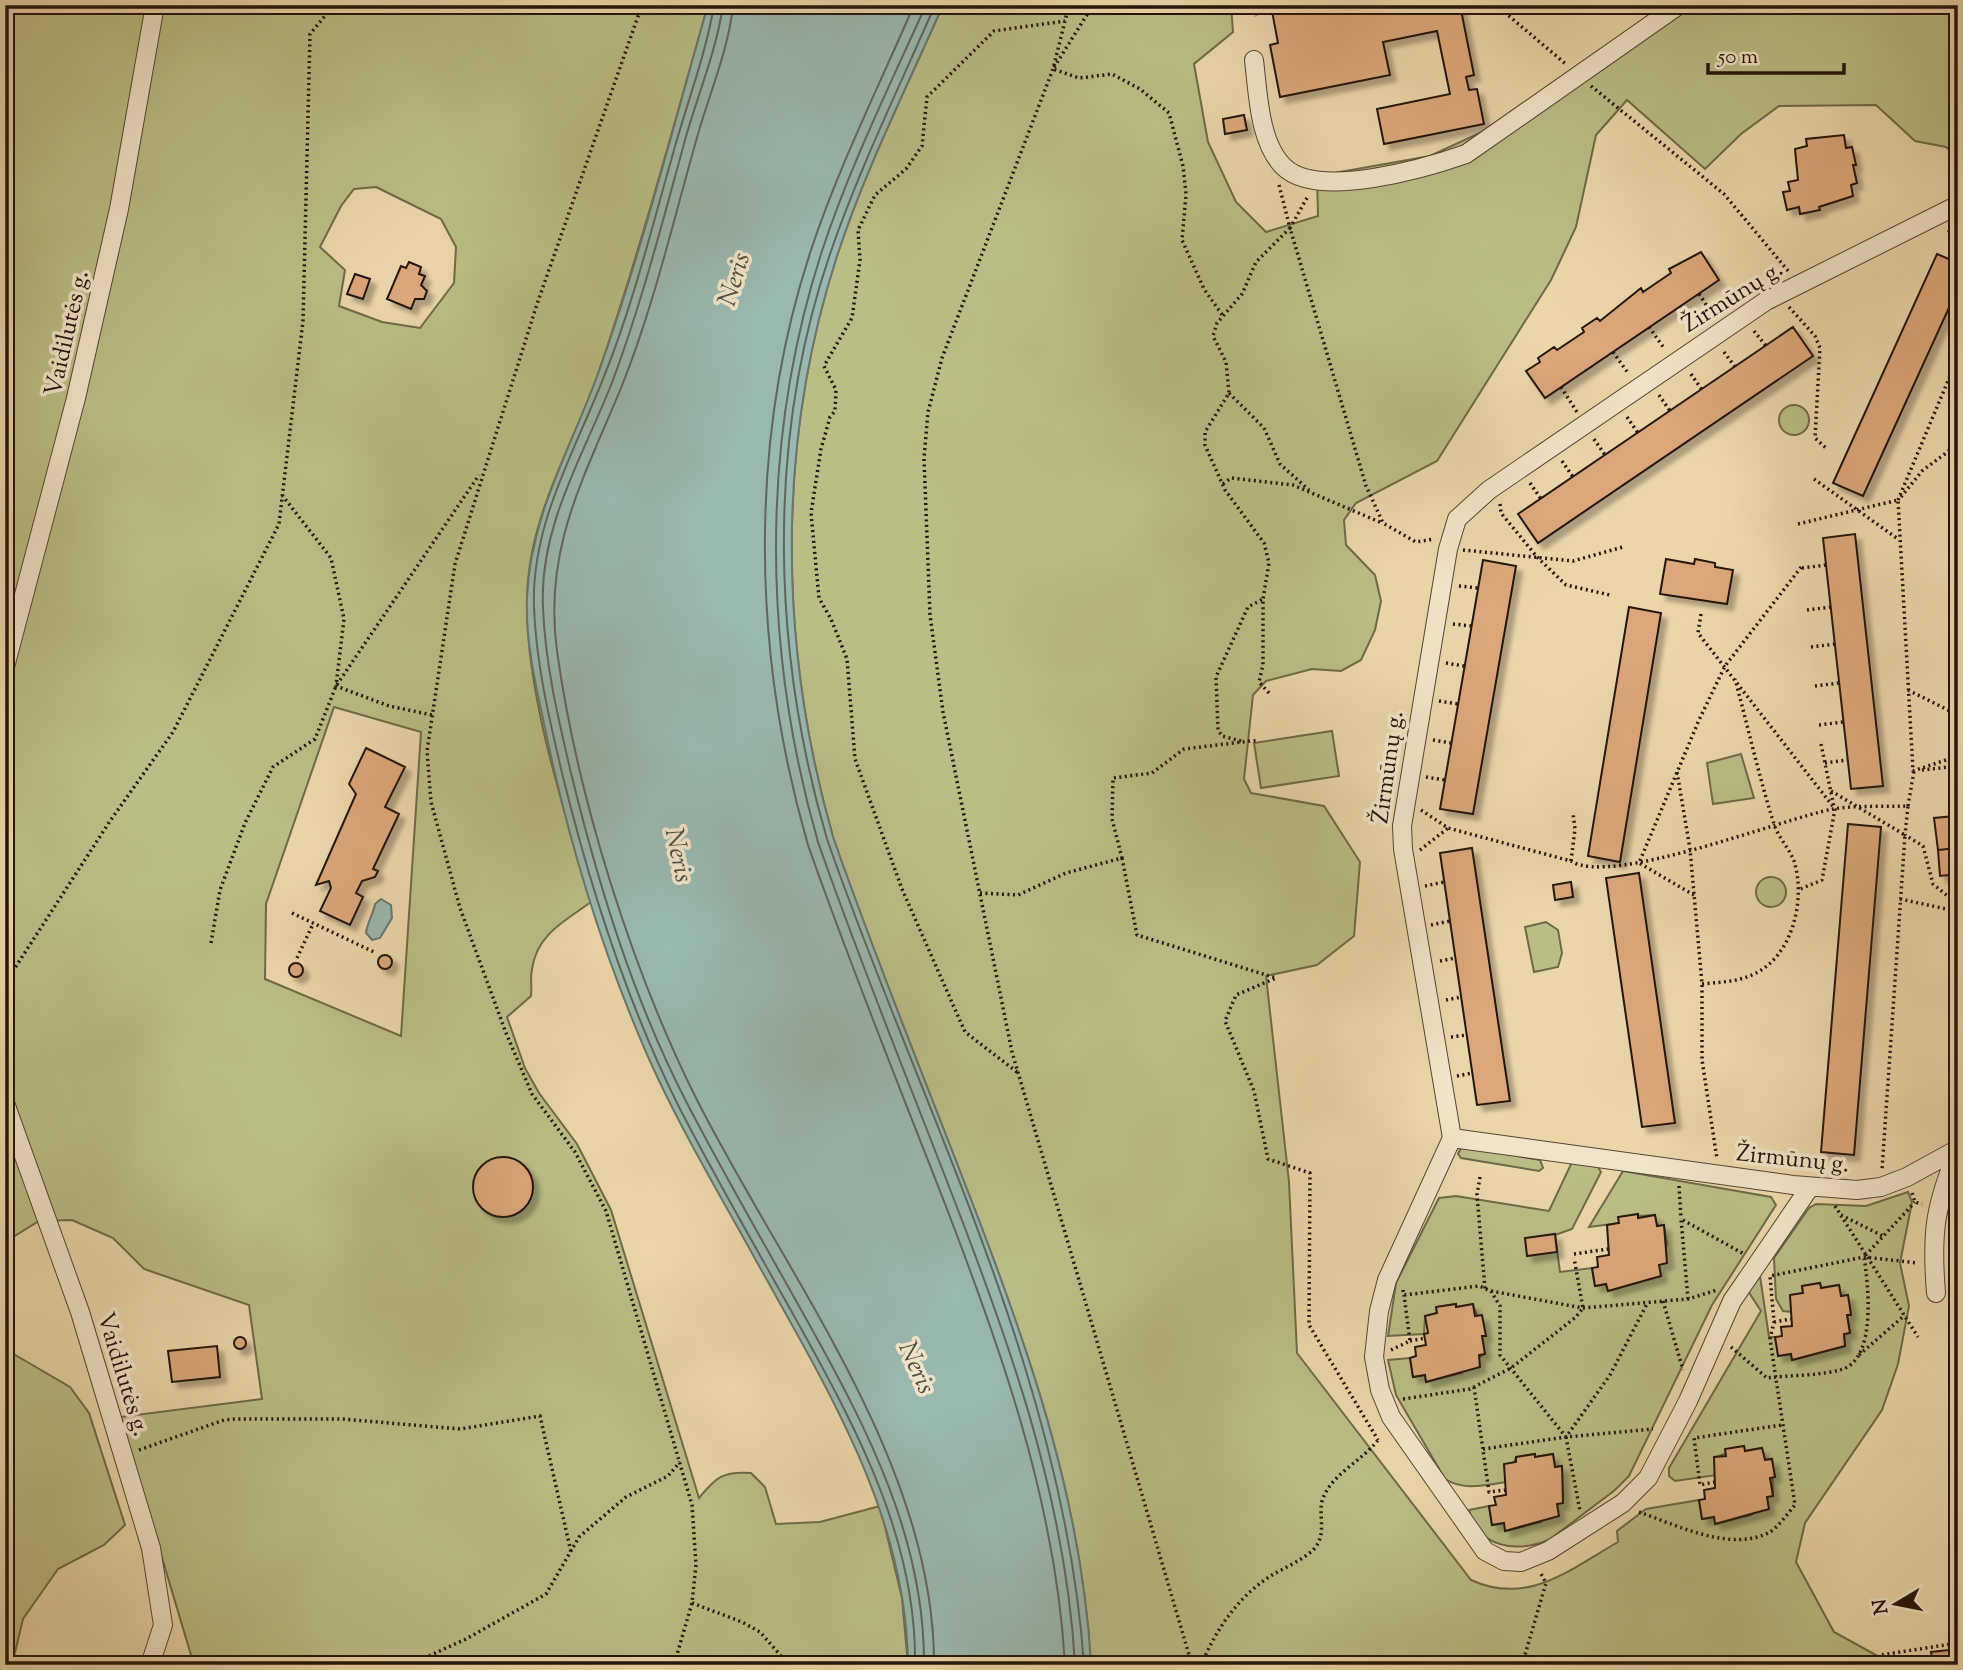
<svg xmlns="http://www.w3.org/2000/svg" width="1963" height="1670" font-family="'Sorts Mill Goudy',serif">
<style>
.green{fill:#bbbd86;stroke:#6e6948;stroke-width:2;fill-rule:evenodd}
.water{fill:#99b8af;stroke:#69776d;stroke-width:2}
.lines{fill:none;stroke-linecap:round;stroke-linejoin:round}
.shore{stroke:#5e665d;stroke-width:2}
.building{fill:#dba77a;stroke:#22150b;stroke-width:2;filter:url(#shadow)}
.minor-casing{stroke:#544533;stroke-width:20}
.path{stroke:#22150b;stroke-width:3.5;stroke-dasharray:2 3.5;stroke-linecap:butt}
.minor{stroke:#f2e4c8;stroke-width:18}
.labels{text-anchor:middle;stroke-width:7;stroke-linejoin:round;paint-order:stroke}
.street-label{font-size:24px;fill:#22150b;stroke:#f2e4c8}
.water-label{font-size:26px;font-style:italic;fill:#4c4e44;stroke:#f2e4c8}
</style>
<defs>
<filter id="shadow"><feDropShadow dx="6" dy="6" stdDeviation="2" flood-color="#0004"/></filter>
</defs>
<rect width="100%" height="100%" fill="#ebd6aa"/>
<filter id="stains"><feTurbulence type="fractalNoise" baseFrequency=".00286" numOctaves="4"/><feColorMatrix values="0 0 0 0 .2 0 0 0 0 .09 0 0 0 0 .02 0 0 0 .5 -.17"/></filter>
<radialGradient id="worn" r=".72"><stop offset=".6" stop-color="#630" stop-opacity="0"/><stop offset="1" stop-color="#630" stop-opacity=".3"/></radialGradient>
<path class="green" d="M5,5H708C673,128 640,251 599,371C572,449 527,517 527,602C526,695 565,813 591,902C565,921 537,934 532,969C530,978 532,987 531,996L507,1017L525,1068L539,1093L577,1144L611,1210L699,1498C716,1477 723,1471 751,1473L765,1487L776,1524L820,1522L880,1506L902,1598L908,1665H194L120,1417L262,1399L249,1305L144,1269L113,1238L72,1220L39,1221L5,1242ZM376,187L441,219L456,247L454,283L420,328L382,322L339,306L345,270L320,247L341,206L354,189ZM334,707L421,732L401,1036L265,979L266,904Z
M943,5H1231L1233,32L1194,64L1208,142L1236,202L1266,232L1318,216L1317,176L1430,156L1482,132L1664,5H1958L1949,57L1958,91V158L1946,147L1915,141L1876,105L1779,106L1741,134L1705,169L1627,100L1596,135L1576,227L1551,280L1437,461L1356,503L1344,520L1346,545L1375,575L1381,601L1375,630L1361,660L1341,671L1312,669L1266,681L1253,695L1244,779L1251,793L1324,806L1360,862L1354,936L1317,965L1266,976L1289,1182L1297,1353L1471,1580C1528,1606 1569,1570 1618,1542L1617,1531L1646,1509L1699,1500L1702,1519L1714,1517L1716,1524L1751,1515L1767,1497L1773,1496L1772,1459L1765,1460L1762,1448L1745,1451L1744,1446L1714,1458L1717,1475L1675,1481L1669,1476V1468L1761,1311L1748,1291L1760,1276L1769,1337H1775L1779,1355L1791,1354L1793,1360L1845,1346L1844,1334L1850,1333L1847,1315L1851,1314L1848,1296H1841L1839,1285L1821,1288L1820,1283L1802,1286L1803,1293L1790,1295L1793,1312L1783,1311L1776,1299L1774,1258L1809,1208L1816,1204L1866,1206L1908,1192L1912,1202L1900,1263L1909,1306L1898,1364L1882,1410L1805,1523L1796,1562L1834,1632L1894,1665H1091C1082,1496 1024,1335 963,1179C919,1065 873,952 833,837C779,648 776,446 836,259C864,172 906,89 943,5Z
M1779 420a15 15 0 1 1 30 0a15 15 0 1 1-30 0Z
M1332,731L1339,776L1261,788L1254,743Z
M1741,754L1754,798L1713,804L1707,763Z
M1756 892a15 15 0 1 1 30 0a15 15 0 1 1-30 0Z
M1546,922L1558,930L1562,953L1558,967L1534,972L1525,927Z
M1462,1146L1540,1160L1543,1168L1539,1171L1461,1158L1458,1154Z
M1572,1162L1596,1164L1601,1172L1572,1229L1555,1235L1560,1272L1592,1268L1595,1286L1606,1284L1608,1291L1661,1276L1659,1265L1667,1244L1664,1226H1657L1655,1215L1619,1217V1223L1589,1227L1623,1171L1771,1197L1776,1205L1712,1305L1629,1476L1615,1490L1549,1540C1516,1553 1478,1548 1469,1510L1489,1506L1492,1525L1504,1523L1506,1531L1541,1522V1519L1557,1504L1563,1503L1562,1466L1555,1467L1553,1454L1535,1457L1534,1454L1516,1457L1507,1482C1485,1485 1464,1491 1445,1479L1396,1395L1388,1360L1410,1358L1413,1377L1425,1375L1426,1382L1462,1373V1370L1484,1354L1482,1336H1485L1473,1305L1456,1307L1455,1304L1436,1307L1437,1313L1425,1316L1424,1334L1388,1336L1396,1283L1439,1198L1456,1196L1549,1211Z
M5,1349L70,1387L89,1413L125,1525L104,1545L58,1569L23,1619L12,1665H5Z"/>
<path class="water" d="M708,5H943C906,89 864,172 836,259C776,446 779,648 833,837C873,952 919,1065 963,1179C1024,1335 1082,1496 1091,1665H908C907,1513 824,1384 753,1255C717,1190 679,1126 649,1059C605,959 572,853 549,747C539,698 525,647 527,598C530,515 572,447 599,371C642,251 673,127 708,5Z
M381,899L391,905L392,918L380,938L372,940L366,933C367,923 373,915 375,904Z"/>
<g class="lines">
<path class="shore" d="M714,5C706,54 687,103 674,150C652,227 633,305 603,379C574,453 531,525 534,607C536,663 549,718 562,773C590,887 626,1001 679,1107C718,1183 762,1258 803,1332C860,1435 917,1544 915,1665
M723,5C717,48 699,92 687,133C664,216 643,299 613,380C585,453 539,525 543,607C545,663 558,718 571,773C599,887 634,1002 689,1107C727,1180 769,1252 809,1324C868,1430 925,1540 924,1665
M733,5C729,48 710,92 698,134C674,218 654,306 621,388C584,478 543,549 557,651C577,795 631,968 696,1098C784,1273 935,1463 934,1665
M914,5C879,86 839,166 811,250C748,441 752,652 808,845C849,962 895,1076 940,1191C999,1343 1056,1501 1065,1665
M926,5C889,87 849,168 821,254C760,444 763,651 818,842C858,957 904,1070 948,1184C1008,1338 1066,1498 1075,1665
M935,5C899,88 859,169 830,254C766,441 772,651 827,839C921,1110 1064,1374 1084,1665"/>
</g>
<path class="building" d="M1301,5H1460L1474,75L1466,77L1469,90L1477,89L1484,124L1384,144L1377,109L1450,94L1437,31L1383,42L1390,75L1280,97L1270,45L1278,43L1272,11Z
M1244,115L1247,130L1225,134L1223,119Z
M1844,135L1846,148L1852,147L1856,165H1853L1857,183L1851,185L1853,196L1819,207L1820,210L1800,214L1799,207L1787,210L1783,192L1790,191L1788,182L1798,180L1795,149L1807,146L1806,139Z
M1701,252L1719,280L1545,398L1526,371L1540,362L1538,358L1554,347L1557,350L1584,332L1582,328L1597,318L1600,321L1641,288L1643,292L1671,273L1669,269Z
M1937,254L1958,263V288L1863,496L1833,483Z
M409,262L421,267L419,274L425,276L421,285L427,291L424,299H415L411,309L387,299L401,266L406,268Z
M355,274L370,279L363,299L347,294Z
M1793,327L1813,356L1538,543L1518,514Z
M1855,534L1883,786L1851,789L1823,538Z
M1666,559L1694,564L1695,559L1715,563V567L1733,570L1727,604L1660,594Z
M1483,560L1516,566L1473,814L1440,809Z
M1629,607L1661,613L1620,862L1588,856Z
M366,748L405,767L385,807L399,814L373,869L378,871L375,877L362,881L356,893L363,897L350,925L320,911L331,888L329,881L316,885L356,794L349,784Z
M1958,800V848L1938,850L1934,818L1955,816L1953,801Z
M1848,824L1881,827L1854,1155L1821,1152Z
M1472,848L1510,1101L1477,1105L1440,853Z
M1958,848V874L1940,876L1938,850Z
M1639,873L1675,1123L1642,1127L1606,878Z
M1571,882L1573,897L1555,900L1553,885Z
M378 962a7 7 0 1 1 14 0a7 7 0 1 1-14 0Z
M289 970a7 7 0 1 1 14 0a7 7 0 1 1-14 0Z
M473 1187a30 30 0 1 1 60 0a30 30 0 1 1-60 0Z
M1638,1214V1218L1655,1215L1657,1226L1664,1225L1667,1263L1659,1265L1661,1276L1608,1291L1606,1284L1595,1286L1592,1268L1598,1267L1597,1257L1609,1255L1607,1225L1619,1223L1618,1217Z
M1555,1234L1557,1252L1527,1256L1525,1238Z
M1820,1283L1821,1288L1839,1285L1841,1296L1848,1295L1851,1315H1847L1850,1333L1844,1334L1845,1346L1792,1360L1791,1354L1778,1356L1775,1337L1782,1336L1781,1327L1792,1326L1790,1295L1803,1293L1802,1286Z
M1456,1304V1307L1473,1304L1475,1316L1482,1315L1486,1336H1482L1485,1354L1479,1355L1480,1367L1426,1382L1425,1375L1413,1377L1410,1358L1416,1356L1415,1347L1426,1345L1424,1334L1428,1333L1425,1316L1437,1313L1436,1307Z
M234 1343a6 6 0 1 1 12 0a6 6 0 1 1-12 0Z
M217,1346L220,1377L172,1382L168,1351Z
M1744,1446L1745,1451L1762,1448L1765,1460L1772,1459L1775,1477L1770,1478L1773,1496L1767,1497L1769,1509L1715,1524L1714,1517L1702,1519L1699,1500L1705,1499L1704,1490L1715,1488L1714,1457L1726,1456L1725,1449Z
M1535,1454V1457L1553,1454L1555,1467L1562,1466L1563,1503L1557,1504L1559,1516L1505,1531L1504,1523L1492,1525L1489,1506L1496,1505L1494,1497L1506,1495L1504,1464L1516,1462V1457Z
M1958,1649V1665H1933L1931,1652Z"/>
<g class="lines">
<defs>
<path id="minor" d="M1254,60C1258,93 1259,143 1284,167C1318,200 1426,168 1466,154L1679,5
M5,667L76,398L119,209L155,5
M5,1103L80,1312L151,1548L163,1625L150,1665
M1452,1138L1403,849L1402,826L1448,549L1457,519L1489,490L1766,301L1958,205
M1452,1138L1387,1280L1379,1311L1374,1357L1380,1390L1391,1417L1485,1551L1504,1561L1521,1562L1548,1551L1623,1503L1648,1478L1688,1401L1732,1301L1810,1187
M1452,1138L1793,1185L1857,1190L1881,1187L1907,1177L1958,1149
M1936,1293C1931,1232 1935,1206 1958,1150"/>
</defs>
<use href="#minor" class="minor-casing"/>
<path class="path" d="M642,5L537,304L455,564L427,751L431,802L460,908L506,1033L532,1094L575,1152L606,1211L692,1505L696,1565L692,1603L674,1665
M1069,5L1053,69L942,358L928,412L924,458L930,615L943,712L1012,1052L1192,1665
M1093,5L1053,69L1079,78L1112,74L1140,89L1169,113L1183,166L1186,194L1182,240L1204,289L1223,316
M1253,5L1256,16
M1496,5L1567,65
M1591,86L1724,194L1789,272
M1279,185L1290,228L1308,196
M1948,230L1958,237
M1699,294L1713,315
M1789,307L1815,336L1820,348L1815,438L1827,449
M1649,327L1664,348
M1754,331L1766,346
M1613,352L1628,373
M1724,352L1735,367
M1691,374L1702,390
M1561,387L1577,412
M1229,393L1264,428L1280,464L1309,490
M1659,395L1670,411
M1627,417L1638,433
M1594,439L1605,455
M1562,461L1573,477
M1814,479L1898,539
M1530,483L1541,499
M1223,484L1231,478L1293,485L1382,523
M282,495L331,558L344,619L336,686L389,706L432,715
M1901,497L1922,471L1958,444
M1898,500L1958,357
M1500,504L1501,513L1538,558L1566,585L1610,595
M1798,524L1898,500L1913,771L1958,756
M1463,550L1573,561L1623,547
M1802,568L1826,565
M1459,586L1478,588
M1807,610L1831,607
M1701,614L1698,633L1835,809L1822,880L1798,890
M1453,624L1471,626
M1811,647L1835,644
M1446,663L1464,666
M1815,686L1839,683
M1908,690L1958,715
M1269,693L1259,682L1263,665V599L1269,563L1264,543L1225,490L1205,445V432L1229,393L1226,362L1213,336L1217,323L1242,294L1256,262L1290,228L1366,486L1383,523L1416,542L1434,539
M1439,701L1458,704
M1819,725L1843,722
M1433,740L1451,743
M1241,741L1222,736L1218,730L1216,677L1248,607L1263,599
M1821,744L1834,807
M1825,763L1847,760
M1922,770L1958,766
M1677,772L1690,849L1702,984V1060L1717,1159
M1426,777L1445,780
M1831,791L1905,835L1882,1170
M1908,806L1914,771
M1421,810L1448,828L1571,861C1611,887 1781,819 1833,809C1857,805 1884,807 1908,806L1905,835L1923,846L1933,884L1950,898
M1420,850L1448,828
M1122,858L1137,935L1276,978L1236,995L1225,1021L1254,1091L1268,1159L1310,1173L1309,1325L1378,1440
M1571,861L1575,829L1573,813
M1425,886L1444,882
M980,893L1018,895L1066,873L1122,858L1112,819L1113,778L1152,773L1184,749L1259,740
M1694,895L1639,863L1699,720L1725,666L1802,566
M1900,899L1951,910
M292,913L376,953
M1431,925L1450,921
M211,943L220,890L245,823L273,767L315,739L336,686L479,475
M297,958L313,924
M1440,961L1455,958
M1702,984C1720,982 1738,982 1754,974C1793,956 1806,899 1794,861C1789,848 1778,837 1774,824C1759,777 1748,727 1735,679
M5,998L11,974L110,821L173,732L279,524L303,321L310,34L334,5
M1446,1000L1461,997
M1451,1037L1467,1035
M1017,1072L965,1032L902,889L855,759L847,659L831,619L819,598L811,513L821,449L830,417L835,411L836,390L824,366L852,318L860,260L858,230L875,195L906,169L922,146L927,97L994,31L1065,21
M1457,1076L1472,1073
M1480,1177L1477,1195L1485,1289
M1679,1186L1681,1219
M1912,1193L1915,1202L1922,1204
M1835,1206L1918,1337
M1841,1215L1883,1236
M1958,1220V1261
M1574,1254L1608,1249
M1956,1261L1958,1273
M1403,1290L1404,1295L1479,1286L1491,1291L1500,1306V1355L1566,1437L1653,1429
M1491,1291L1583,1308L1688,1299L1717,1290
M1688,1299L1681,1219L1744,1254
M1663,1301L1683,1370
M1774,1322L1791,1319
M1410,1341L1425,1338
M1731,1347L1767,1378C1790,1375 1821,1376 1843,1369C1877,1357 1868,1283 1864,1257L1915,1202
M1391,1350L1410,1341L1404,1295
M1859,1355L1905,1315
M1474,1387L1489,1492L1505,1490
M1403,1399L1470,1389L1511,1368L1576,1317L1583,1308L1574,1258
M1566,1437L1580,1511
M1483,1449L1566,1437L1610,1375L1648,1302
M139,1450L224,1420L236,1419H342L460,1429L540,1416L571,1552
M1715,1482L1700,1485L1694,1438L1782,1425
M1639,1512C1677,1525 1729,1552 1768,1533C1778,1528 1787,1514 1795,1505L1770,1339L1774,1322L1770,1276L1864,1257L1918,1263
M692,1603L742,1622L760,1632L789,1665
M409,1665L466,1639L546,1594L579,1537L626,1497L668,1476L680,1462
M1201,1665C1216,1630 1237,1598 1269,1577C1283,1568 1302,1561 1314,1549C1328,1533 1317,1514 1323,1498C1333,1473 1362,1461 1378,1440
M1522,1665L1546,1583L1540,1572
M1880,1665L1881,1655L1958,1643"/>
<use href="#minor" class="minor"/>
</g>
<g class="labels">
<g class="street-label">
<text transform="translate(1732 296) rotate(-32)" y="8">Žirmūnų g.</text>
<text transform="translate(66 333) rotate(-77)" y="8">Vaidilutės g.</text>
<text transform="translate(1387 767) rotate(-82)" y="8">Žirmūnų g.</text>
<text transform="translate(1793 1158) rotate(6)" y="8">Žirmūnų g.</text>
<text transform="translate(124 1374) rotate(73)" y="8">Vaidilutės g.</text>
</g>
<g class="water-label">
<text transform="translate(733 279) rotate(-73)" y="9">Neris</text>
<text transform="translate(680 855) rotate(78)" y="9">Neris</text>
<text transform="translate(918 1367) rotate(66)" y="9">Neris</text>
</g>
</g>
<rect width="1963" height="1670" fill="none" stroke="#ebd6aa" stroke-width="28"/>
<rect x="7" y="7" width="1949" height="1656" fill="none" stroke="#22150b" stroke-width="3.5"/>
<rect x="14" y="14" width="1935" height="1642" fill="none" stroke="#22150b" stroke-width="2"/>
<g transform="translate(1896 1604) rotate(260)" stroke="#f2e4c8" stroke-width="5" paint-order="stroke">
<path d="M0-5L12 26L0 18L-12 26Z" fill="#22150b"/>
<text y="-10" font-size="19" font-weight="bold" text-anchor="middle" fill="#22150b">N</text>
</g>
<path d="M1708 63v10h136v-10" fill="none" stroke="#22150b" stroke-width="3.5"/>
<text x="1718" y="63" font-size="21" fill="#22150b" stroke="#f2e4c8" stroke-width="5" paint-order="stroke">50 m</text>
<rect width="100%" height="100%" filter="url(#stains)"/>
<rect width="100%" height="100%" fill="url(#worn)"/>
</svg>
